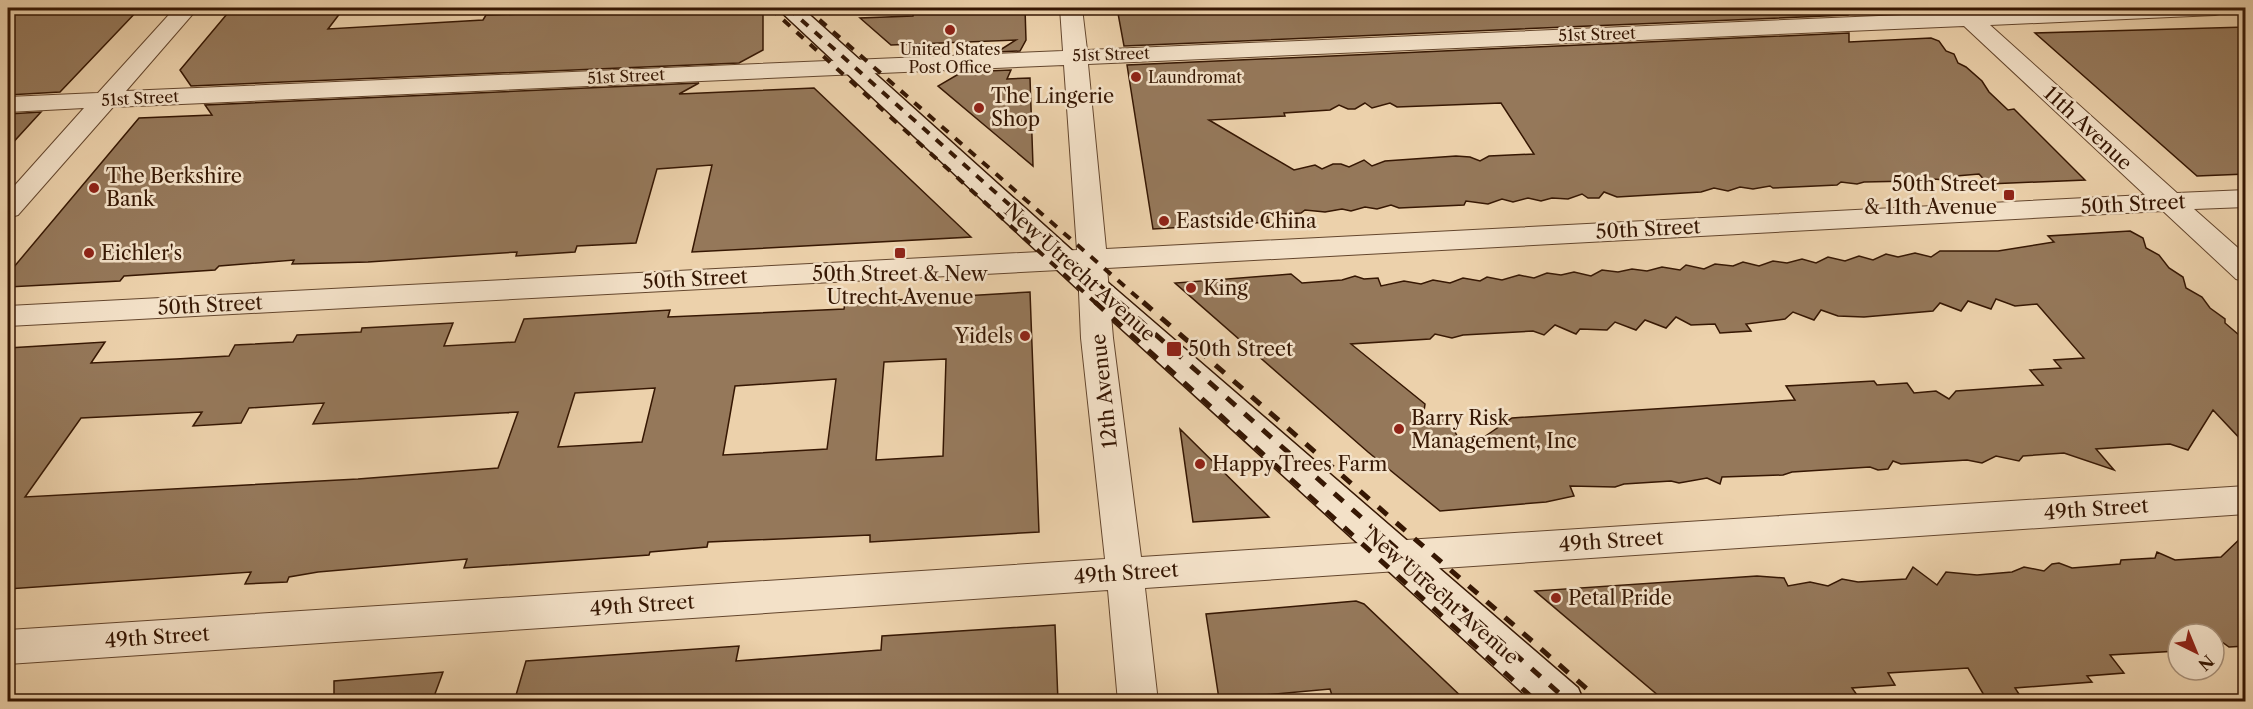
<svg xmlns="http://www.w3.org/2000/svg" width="2253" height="709" font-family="'Libre Caslon Text',serif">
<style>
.building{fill:#95785a;stroke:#361703;stroke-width:1.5;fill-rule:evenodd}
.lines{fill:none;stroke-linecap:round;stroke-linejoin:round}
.street-casing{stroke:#64462d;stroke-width:2}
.secondary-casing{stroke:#361703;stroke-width:3}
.street{fill:#f3e1c8;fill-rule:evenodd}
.secondary{fill:#f3e1c8;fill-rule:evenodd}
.rail-far1{stroke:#361703;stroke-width:4;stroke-dasharray:9 9;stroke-linecap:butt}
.rail{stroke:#361703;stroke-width:5;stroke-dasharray:12 12;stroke-linecap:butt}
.poi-dot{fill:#8f2418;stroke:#f3e1c8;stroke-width:2}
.labels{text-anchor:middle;stroke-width:5;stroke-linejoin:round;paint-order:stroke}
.far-street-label{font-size:16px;fill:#361703;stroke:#f3e1c8}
.far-poi-label{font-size:16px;fill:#361703;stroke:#f3e1c8}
.poi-label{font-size:20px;fill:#361703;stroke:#f3e1c8;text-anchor:start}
.street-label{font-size:20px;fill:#361703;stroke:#f3e1c8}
</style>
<rect width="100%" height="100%" fill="#ecd1ab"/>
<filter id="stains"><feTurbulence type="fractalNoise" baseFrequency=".00333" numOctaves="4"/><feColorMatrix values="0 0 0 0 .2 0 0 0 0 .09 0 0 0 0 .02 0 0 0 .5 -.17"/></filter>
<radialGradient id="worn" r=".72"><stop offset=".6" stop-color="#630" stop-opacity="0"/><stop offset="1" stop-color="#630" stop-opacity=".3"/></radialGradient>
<path class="building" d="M8,8H140L60,92L8,95Z
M232,8H344L328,29L483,20L486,15L523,14L527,8H763V50L739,63L191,86L180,70Z
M914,8H1025L1026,40L1020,51L997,52L1016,40L891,45L860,18L913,16Z
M1117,8H1848V15L1124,46Z
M2246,27V174L2197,176L2035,33Z
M1849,33V42L1931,38L1939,41L1946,51L1954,54L1958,63L1966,67L1982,81L1989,92L2008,110L2014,109L2085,180L1988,184L1979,174L1956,176L1946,180L1920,178L1912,181L1864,182L1857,184L1841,182L1837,185L1773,188L1770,186L1753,189L1740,187L1728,191L1714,188L1701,192L1617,197L1604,192L1599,198H1588L1582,194L1568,199L1552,198L1541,201L1528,198L1513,202L1502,199L1488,204L1466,201L1464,205L1399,208L1391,205L1377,209L1365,207L1351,211L1342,209L1325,212L1305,210L1301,213L1267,215L1269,222L1153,229L1127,65ZM1365,103L1372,108L1390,103L1397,107L1501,103L1534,154L1489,156L1480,161L1470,157L1456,156L1385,161L1372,166L1364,160L1349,167L1341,164H1333L1322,169L1315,165L1294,170L1209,120L1285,116L1284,113L1330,110L1339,105L1348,109H1355Z
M1011,70L1007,79L1030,78L1033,166L938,86L962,72Z
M699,83L679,94L814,88L971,237L692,252L712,165L657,169L636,243L577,246L575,252L516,256L517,252L368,262L292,264L294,260L219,266L215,270L124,276L120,281L8,287V274L139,118L212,115L205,105Z
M41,112L8,148V114Z
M2130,231L2143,238L2146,248L2159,255L2169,268L2183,277L2186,288L2202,297L2210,308L2225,319V323L2246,341V445L2213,410L2188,450L2170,444L2096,449L2114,470L2064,453L2023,456L2019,461L1996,456L1982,463L1967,460L1901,464L1893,461L1888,469L1878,470L1870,467L1792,472L1783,475L1722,477L1720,484L1707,478L1679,483L1671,481L1624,484L1615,487L1570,486L1574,496L1546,502L1440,511L1368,452L1175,283L1291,274L1302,283L1342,280L1355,276L1364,279L1378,278L1381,286L1404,281L1421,284L1433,280L1450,283L1463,278L1480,281L1487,277L1502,280L1519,275L1534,278L1547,273L1561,275L1574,272L1591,276L1602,270L1618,272L1632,269L1647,271L1662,267L1680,270L1686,265L1704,269L1715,264L1733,266L1743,262L1759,266L1773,261L1787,263L1802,259L1816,263L1828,257L1845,261L1859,256L1873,260L1886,254L1898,257L1915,253L1931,257L1940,251H1998L2054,242L2048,236ZM1996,299L2015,306L2037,304L2084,358L2054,360L2061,368L2030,370L2043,385L1956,391L1949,399L1936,391L1914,393L1907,383L1877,385L1874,381L1786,386L1795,400L1512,418L1465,450L1450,423L1444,418H1423L1425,404L1351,344L1430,339L1435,334L1452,338L1463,335L1533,331L1544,335L1555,325L1576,334L1580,329L1607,330L1615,322L1636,330L1645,320L1666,328L1676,317L1691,325L1715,324L1720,333L1751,331L1746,324L1785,319L1793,312L1814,320L1821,310L1838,316L1864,317L1933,311L1940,303L1961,311L1968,301L1991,309Z
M1030,292L1039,532L870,542V535L708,542L707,547L650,552L649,555L464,568L467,559L318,572L289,577L287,582L245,584L251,572L8,589V348L105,342L91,363L176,359L229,356L235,345L293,342L297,335L361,332L362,328L453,323L444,346L515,342L524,319L670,310L668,317L844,309L845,303ZM946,359L943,456L876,460L884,362ZM836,379L827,449L723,455L735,386ZM655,388L642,442L558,447L575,393ZM324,403L313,424L518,412L498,468L358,479L25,497L81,418L202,412L193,426L241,423L249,408Z
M1180,429L1269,517L1193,522Z
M2246,533V646L2229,647L2222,642L2214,643V634H2178V651L2110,655L2124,673L2087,676L2092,682L2015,688L2024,702H1988L1968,668L1888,673L1895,685L1852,688L1862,702H1666L1535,591L1757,576L1784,578L1788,586L1810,582L1828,586L1842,579L1858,582L1906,579L1913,567L1937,585L1946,572L1977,575L2012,572L2024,567L2044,571L2052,564L2059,563L2072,568L2120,564L2121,560L2155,558L2157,552L2175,560L2221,557Z
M1356,601L1364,604L1467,702H1334L1330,689L1219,699L1206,614Z
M1055,625L1058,702H514L526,661L739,646L736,661L881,650L882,636Z
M443,672L432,702H334V681Z"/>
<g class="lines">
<defs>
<path id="street" d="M175,8H198L126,91L1063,51L1060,8H1082L1087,50L1950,13L1949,8H1971L1975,12L2069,8H2226L2223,13L2215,15L1990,25L2177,193L2246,190V207L2194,209L2246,255V282L2236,279L2163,211L1107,268L1113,338L1141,557L2246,486V514L1145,588L1158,702H1118L1108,590L8,664V630L1105,559L1081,338L1078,269L8,326V306L1077,250L1064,65L113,107L18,215L8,218V193L84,108L8,112V97L98,93ZM1964,26L2145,195L1106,249L1088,64Z"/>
<path id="secondary" d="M777,8H802L1105,280L1578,688L1584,702H1533L1083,294Z"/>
</defs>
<use href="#street" class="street-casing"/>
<use href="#secondary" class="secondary-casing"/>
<use href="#street" class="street"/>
<use href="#secondary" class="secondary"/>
<path class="rail-far1" d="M770,8L1097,304
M788,8L1121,304
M806,8L1145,304"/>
<path class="rail" d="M1095,302L1537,702
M1119,302L1569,702
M1143,302L1602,702"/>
</g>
<g class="poi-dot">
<circle cx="950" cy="30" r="6"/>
<circle cx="1136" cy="77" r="6"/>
<circle cx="979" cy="108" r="6"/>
<circle cx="94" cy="188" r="6"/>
<rect x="2003" y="189" width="12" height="12" rx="3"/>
<circle cx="1164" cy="221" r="6"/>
<circle cx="89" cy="253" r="6"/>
<rect x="894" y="247" width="12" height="12" rx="3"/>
<circle cx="1191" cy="288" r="6"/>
<circle cx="1025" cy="336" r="6"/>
<rect x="1166" y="341" width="16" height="16" rx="3"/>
<circle cx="1399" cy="429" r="6"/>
<circle cx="1200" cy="464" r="6"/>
<circle cx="1556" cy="598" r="6"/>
</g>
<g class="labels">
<g class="far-street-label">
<text transform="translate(1597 34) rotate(-2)" y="6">51st Street</text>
<text transform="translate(1111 54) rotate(-2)" y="6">51st Street</text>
<text transform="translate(626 76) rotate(-3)" y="6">51st Street</text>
<text transform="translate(140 98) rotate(-3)" y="6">51st Street</text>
</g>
<g class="far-poi-label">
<text x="950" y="55">United States<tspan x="950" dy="18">Post Office</tspan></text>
<text x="1148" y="83" text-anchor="start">Laundromat</text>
</g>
<g class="poi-label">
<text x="991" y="103">The Lingerie<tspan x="991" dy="23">Shop</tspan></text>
<text x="106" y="183">The Berkshire<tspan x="106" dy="23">Bank</tspan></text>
<text x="1997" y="191" text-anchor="end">50th Street<tspan x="1997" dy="23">&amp; 11th Avenue</tspan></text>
<text x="1176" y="228">Eastside China</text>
<text x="101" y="260">Eichler's</text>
<text x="900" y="281" text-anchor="middle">50th Street &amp; New<tspan x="900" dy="23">Utrecht Avenue</tspan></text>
<text x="1203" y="295">King</text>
<text x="1013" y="343" text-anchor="end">Yidels</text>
<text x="1188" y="356">50th Street</text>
<text x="1411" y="425">Barry Risk<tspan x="1411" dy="23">Management, Inc</tspan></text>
<text x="1212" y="471">Happy Trees Farm</text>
<text x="1568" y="605">Petal Pride</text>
</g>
<g class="street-label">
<text transform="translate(2088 128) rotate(43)" y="7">11th Avenue</text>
<text transform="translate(2133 204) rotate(-3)" y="7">50th Street</text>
<text transform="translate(1648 229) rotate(-3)" y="7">50th Street</text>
<text transform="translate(1080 272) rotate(42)" y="7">New Utrecht Avenue</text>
<text transform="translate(695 279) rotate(-3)" y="7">50th Street</text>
<text transform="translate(210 305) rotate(-3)" y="7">50th Street</text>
<text transform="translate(1104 391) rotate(-96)" y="7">12th Avenue</text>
<text transform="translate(2096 509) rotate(-4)" y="7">49th Street</text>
<text transform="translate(1611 541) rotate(-4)" y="7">49th Street</text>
<text transform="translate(1126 573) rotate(-4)" y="7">49th Street</text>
<text transform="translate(1442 596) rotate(41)" y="7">New Utrecht Avenue</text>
<text transform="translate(642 605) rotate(-4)" y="7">49th Street</text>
<text transform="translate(157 637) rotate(-4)" y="7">49th Street</text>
</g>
</g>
<rect width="2253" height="709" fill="none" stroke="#ecd1ab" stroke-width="30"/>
<rect x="9" y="9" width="2235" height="691" fill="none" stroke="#361703" stroke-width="3"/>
<rect x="15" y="15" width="2223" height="679" fill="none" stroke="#361703" stroke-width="1.5"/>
<g transform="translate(2196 652) rotate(137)"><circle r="28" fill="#f3e1c8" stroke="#a79079" stroke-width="1.5"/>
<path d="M0-4.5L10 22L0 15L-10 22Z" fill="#8f2418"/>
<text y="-9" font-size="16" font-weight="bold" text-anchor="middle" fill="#361703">N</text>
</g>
<rect width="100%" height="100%" filter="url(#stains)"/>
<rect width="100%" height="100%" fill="url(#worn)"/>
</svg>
